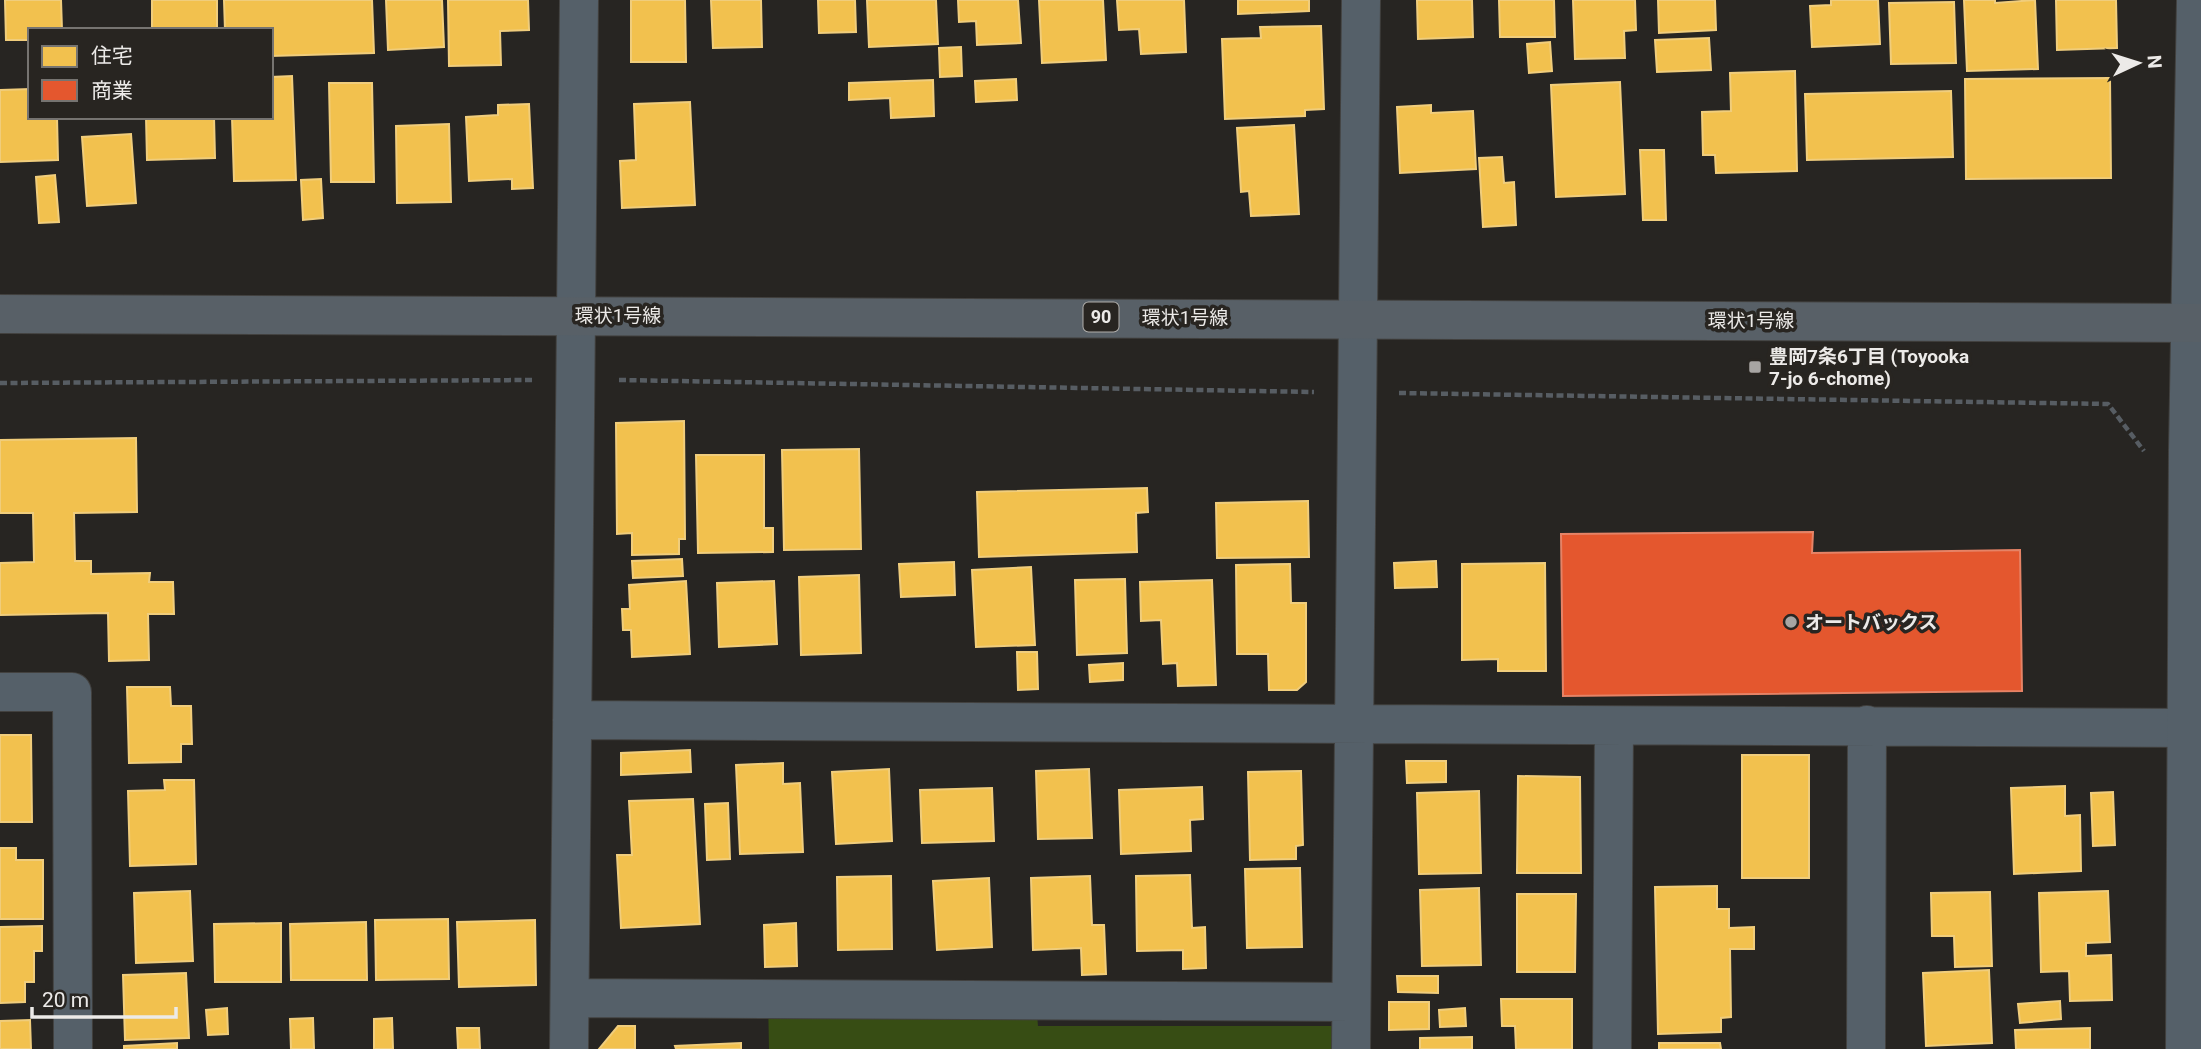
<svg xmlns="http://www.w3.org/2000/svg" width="2201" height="1049" font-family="Roboto,'Noto Sans JP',sans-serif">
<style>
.green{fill:#374d14}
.homes{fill:#f2c14e;stroke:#f0cd7c;stroke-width:2}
.shops{fill:#e4572e;stroke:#e68366;stroke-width:2}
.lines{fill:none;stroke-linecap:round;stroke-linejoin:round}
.minor-casing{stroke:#42413f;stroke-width:40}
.tertiary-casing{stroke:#42413f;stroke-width:40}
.primary-casing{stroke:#42413f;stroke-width:40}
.path{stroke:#575d63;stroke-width:4.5;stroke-dasharray:7 3.5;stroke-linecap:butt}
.minor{stroke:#556069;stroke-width:38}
.tertiary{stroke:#556069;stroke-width:38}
.primary{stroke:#586067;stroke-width:38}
.poi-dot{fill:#a7a5a3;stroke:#282521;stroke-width:2.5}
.labels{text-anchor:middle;stroke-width:7;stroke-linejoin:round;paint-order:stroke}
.shield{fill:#282521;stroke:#b1afac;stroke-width:2}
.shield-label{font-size:18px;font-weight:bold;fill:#eceae8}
.street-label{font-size:19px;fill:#eceae8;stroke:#282521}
.poi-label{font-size:19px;font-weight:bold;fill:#eceae8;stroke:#282521;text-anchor:start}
</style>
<rect width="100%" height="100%" fill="#272522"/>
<path class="green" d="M768,997L1036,1002L1038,1026H1332V1049H769Z"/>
<path class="homes" d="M5,0H61L62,30H30V40H6Z
M152,0H217V30H152Z
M224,0H372L374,53L271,56V30H225Z
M386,0H442L444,47L388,50Z
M448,0H528L529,30L500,31L501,65L449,66Z
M631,0H685L686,62H631Z
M711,0H761L762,47L713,48Z
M818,0H855L856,32L819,33Z
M867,0H936L938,44L869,47Z
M958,0H1018L1021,43L977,45L976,21L959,22Z
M1039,0H1103L1106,60L1042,63Z
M1117,0H1184L1186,52L1141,54L1139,29L1119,30Z
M1238,0H1309V11L1238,14Z
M1417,0H1472L1473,37L1418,39Z
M1499,0H1554L1555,37H1500Z
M1573,0H1635L1636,30L1624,31L1625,58L1575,59Z
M1658,0H1715L1716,30L1659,33Z
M1831,0H1878L1880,44L1812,47L1810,6L1831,5Z
M1964,0H1995V3L2035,0L2038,69L1967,71Z
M2056,0H2116L2117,48L2057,50Z
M1954,2L1956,63L1891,64L1889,3Z
M1321,26L1324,109L1305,110V116L1225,119L1222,39L1261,38L1260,27Z
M1709,38L1711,70L1657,72L1655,40Z
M1550,42L1552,71L1529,73L1527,44Z
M961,47L962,76L940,77L939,48Z
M1795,71L1797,171L1716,173L1715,155H1703L1702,112L1731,111L1730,73Z
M292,76L296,180L234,181L232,117H271V77Z
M2110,78L2111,178L1966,179L1965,79Z
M1016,79L1017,100L976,102L975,81Z
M933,80L934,116L891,118L890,98L849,100V83Z
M1620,82L1625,194L1556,197L1551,85Z
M329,83H372L374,182H331Z
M30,89V117H57L58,160L0,162V90Z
M1951,91L1953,157L1807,160L1805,94Z
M690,102L695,205L622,208L620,161L636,160L634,104Z
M529,104L533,188L512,189V179L469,181L466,117L498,115V105Z
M1431,105V113L1473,111L1476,169L1400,173L1397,107Z
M146,117H214L215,158L147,160Z
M449,124L451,202L397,203L396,126Z
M1294,125L1299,214L1251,216L1249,191L1241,192L1237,128Z
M131,134L136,203L87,206L82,137Z
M1640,150H1664L1666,220H1643Z
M1502,157L1504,183L1514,182L1516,225L1483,227L1479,158Z
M55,175L59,222L39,223L36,177Z
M321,179L323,218L303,220L301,180Z
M684,421L685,539H679V554L632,555V533L617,534L616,423Z
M136,438L137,512L74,513L75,561H91V574L150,573L149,582H173L174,614H148L149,660L109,661L108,613L0,615V563L34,562L33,513H0V440Z
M859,449L861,549L784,550L782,450Z
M696,455H764V528H773V552L698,553Z
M1147,488L1148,512L1136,513L1137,552L979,557L977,492Z
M1308,501L1309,557L1217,558L1216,503Z
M682,559L683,576L633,578L632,561Z
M1436,561L1437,587L1395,588L1394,563Z
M954,562L955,595L901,597L899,564Z
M1545,563L1546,671H1498V659L1462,660V564Z
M1290,564L1291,603H1306V682L1297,690H1269L1268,654H1237L1236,565Z
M1031,567L1035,645L976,647L972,570Z
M859,575L861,653L801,655L799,577Z
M1125,579L1127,653L1077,655L1075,580Z
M1212,580L1216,685L1178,686L1177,663L1163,664L1161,620L1141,621L1140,582Z
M686,581L690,654L632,657L631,630H623L622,609H630L629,585Z
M774,581L777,644L719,647L717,583Z
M1017,652H1037L1038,689L1018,690Z
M1123,663V680L1090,682L1089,665Z
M127,687H170L171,706H191L192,744H181V762L129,763Z
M0,735H31L32,822H0Z
M690,750L691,772L621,775V753Z
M1742,755H1809V878H1742Z
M1406,761H1446V782L1407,783Z
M783,763V784L800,783L803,852L740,854L736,765Z
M889,769L892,841L836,844L832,772Z
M1089,769L1092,838L1038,839L1036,771Z
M1301,771L1303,845L1296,846V859L1250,860L1248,772Z
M1518,776L1580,777L1581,873H1517Z
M164,780H194L196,864L130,866L128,791L165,790Z
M2065,786V816L2080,815L2081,871L2014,874L2011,788Z
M1202,787L1203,819L1190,820L1191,851L1121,854L1119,790Z
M992,788L994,841L922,843L920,790Z
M1479,791L1481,873L1419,874L1417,793Z
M2113,792L2115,845L2093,846L2091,793Z
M693,799L700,924L621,928L617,855H632L629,801Z
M728,803L730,859L707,860L705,804Z
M0,848H16V860H43V919H0Z
M1300,868L1302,947L1247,948L1245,869Z
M1190,875L1192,928L1205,927L1206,968L1183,969V950L1137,951L1136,876Z
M891,876L892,949L838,950L837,877Z
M1090,876L1092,925H1104L1106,974L1082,975L1081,948L1033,950L1031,878Z
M989,878L992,947L937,950L933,881Z
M1717,886V909H1729V928L1754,927V949H1730L1731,1017L1721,1018V1032L1658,1034L1655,887Z
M1479,888L1481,965L1422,966L1420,890Z
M190,891L193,961L136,963L134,893Z
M2108,891L2110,942L2086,943V956L2111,955L2112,1000L2070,1001L2069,971L2041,972L2039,893Z
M1990,892L1992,966L1955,967L1954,936H1932L1931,893Z
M1517,894H1576L1575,972H1517Z
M448,919L449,979L376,980L375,920Z
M535,920L536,985L459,987L457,922Z
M366,922L367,980H291L290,924Z
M281,923V982H215L214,924Z
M796,923L797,966L765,967L764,925Z
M42,926V951H34V982H25V1002L0,1003V927Z
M1989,970L1992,1043L1926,1046L1923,973Z
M186,973L189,1038L125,1040L123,975Z
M1397,976H1438V993L1398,992Z
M1501,999H1572V1049H1516L1515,1026H1502Z
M2060,1001L2061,1019L2020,1023L2018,1004Z
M1389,1002H1429V1029L1389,1030Z
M227,1008L228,1034L208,1035L206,1010Z
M1465,1008L1466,1026L1440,1027L1439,1010Z
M313,1018L314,1049H291L290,1019Z
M392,1018L393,1049H374V1019Z
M30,1020L31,1049H0V1021Z
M618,1026H635V1049H599Z
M457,1028H479L480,1049H458Z
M2090,1028V1049H2016L2015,1030Z
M1472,1037V1049H1420V1038Z
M177,1043V1049H124V1046Z
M741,1043V1049H676L675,1046Z
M1659,1043H1720L1721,1049H1659Z"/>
<path class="shops" d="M1813,532L1812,553L2020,550L2022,691L1563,696L1561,534Z"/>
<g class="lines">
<defs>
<path id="minor" d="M0,692H72L73,1049
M572,720L2201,728
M570,998L1351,1002
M569,1049L579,0
M1351,1049L1361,0
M1612,1049L1614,726
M1866,1049L1867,725"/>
<path id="tertiary" d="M2185,1049L2188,450L2196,0"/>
<path id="primary" d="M0,314L2201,323"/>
</defs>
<use href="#minor" class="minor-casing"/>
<use href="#tertiary" class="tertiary-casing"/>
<use href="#primary" class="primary-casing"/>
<path class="path" d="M619,380L1314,392
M0,383L533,380
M1399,393L2108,404L2144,451"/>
<use href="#minor" class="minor"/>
<use href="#tertiary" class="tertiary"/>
<use href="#primary" class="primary"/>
</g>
<g class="poi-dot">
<rect x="1748" y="360" width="14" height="14" rx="3.5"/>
<circle cx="1791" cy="622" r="7"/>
</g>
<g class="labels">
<rect class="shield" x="1083.5" y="302.5" width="35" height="29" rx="5"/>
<g class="shield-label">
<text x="1101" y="323">90</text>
</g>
<g class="street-label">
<text x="618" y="322">環状1号線</text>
<text x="1185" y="324">環状1号線</text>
<text x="1751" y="327">環状1号線</text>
</g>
<g class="poi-label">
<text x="1769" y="363">豊岡7条6丁目 (Toyooka<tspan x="1769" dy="22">7-jo 6-chome)</tspan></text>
<text x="1805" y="629">オートバックス</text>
</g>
</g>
<rect x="28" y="28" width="245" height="91" fill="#282521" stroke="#767471" stroke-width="2"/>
<rect x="42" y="46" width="35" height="21" fill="#f2c14e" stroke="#767471" stroke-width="2"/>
<text x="91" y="63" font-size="21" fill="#eceae8">住宅</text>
<rect x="42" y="80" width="35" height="21" fill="#e4572e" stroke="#767471" stroke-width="2"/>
<text x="91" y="98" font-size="21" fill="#eceae8">商業</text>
<g transform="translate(2138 63) rotate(86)" stroke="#282521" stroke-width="5" paint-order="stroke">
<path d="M0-5L12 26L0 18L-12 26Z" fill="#eceae8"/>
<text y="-10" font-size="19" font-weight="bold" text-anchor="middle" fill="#eceae8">N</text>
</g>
<path d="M32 1007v10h144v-10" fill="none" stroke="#eceae8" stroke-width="3.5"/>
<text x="42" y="1007" font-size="21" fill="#eceae8" stroke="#282521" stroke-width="5" paint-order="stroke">20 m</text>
</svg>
